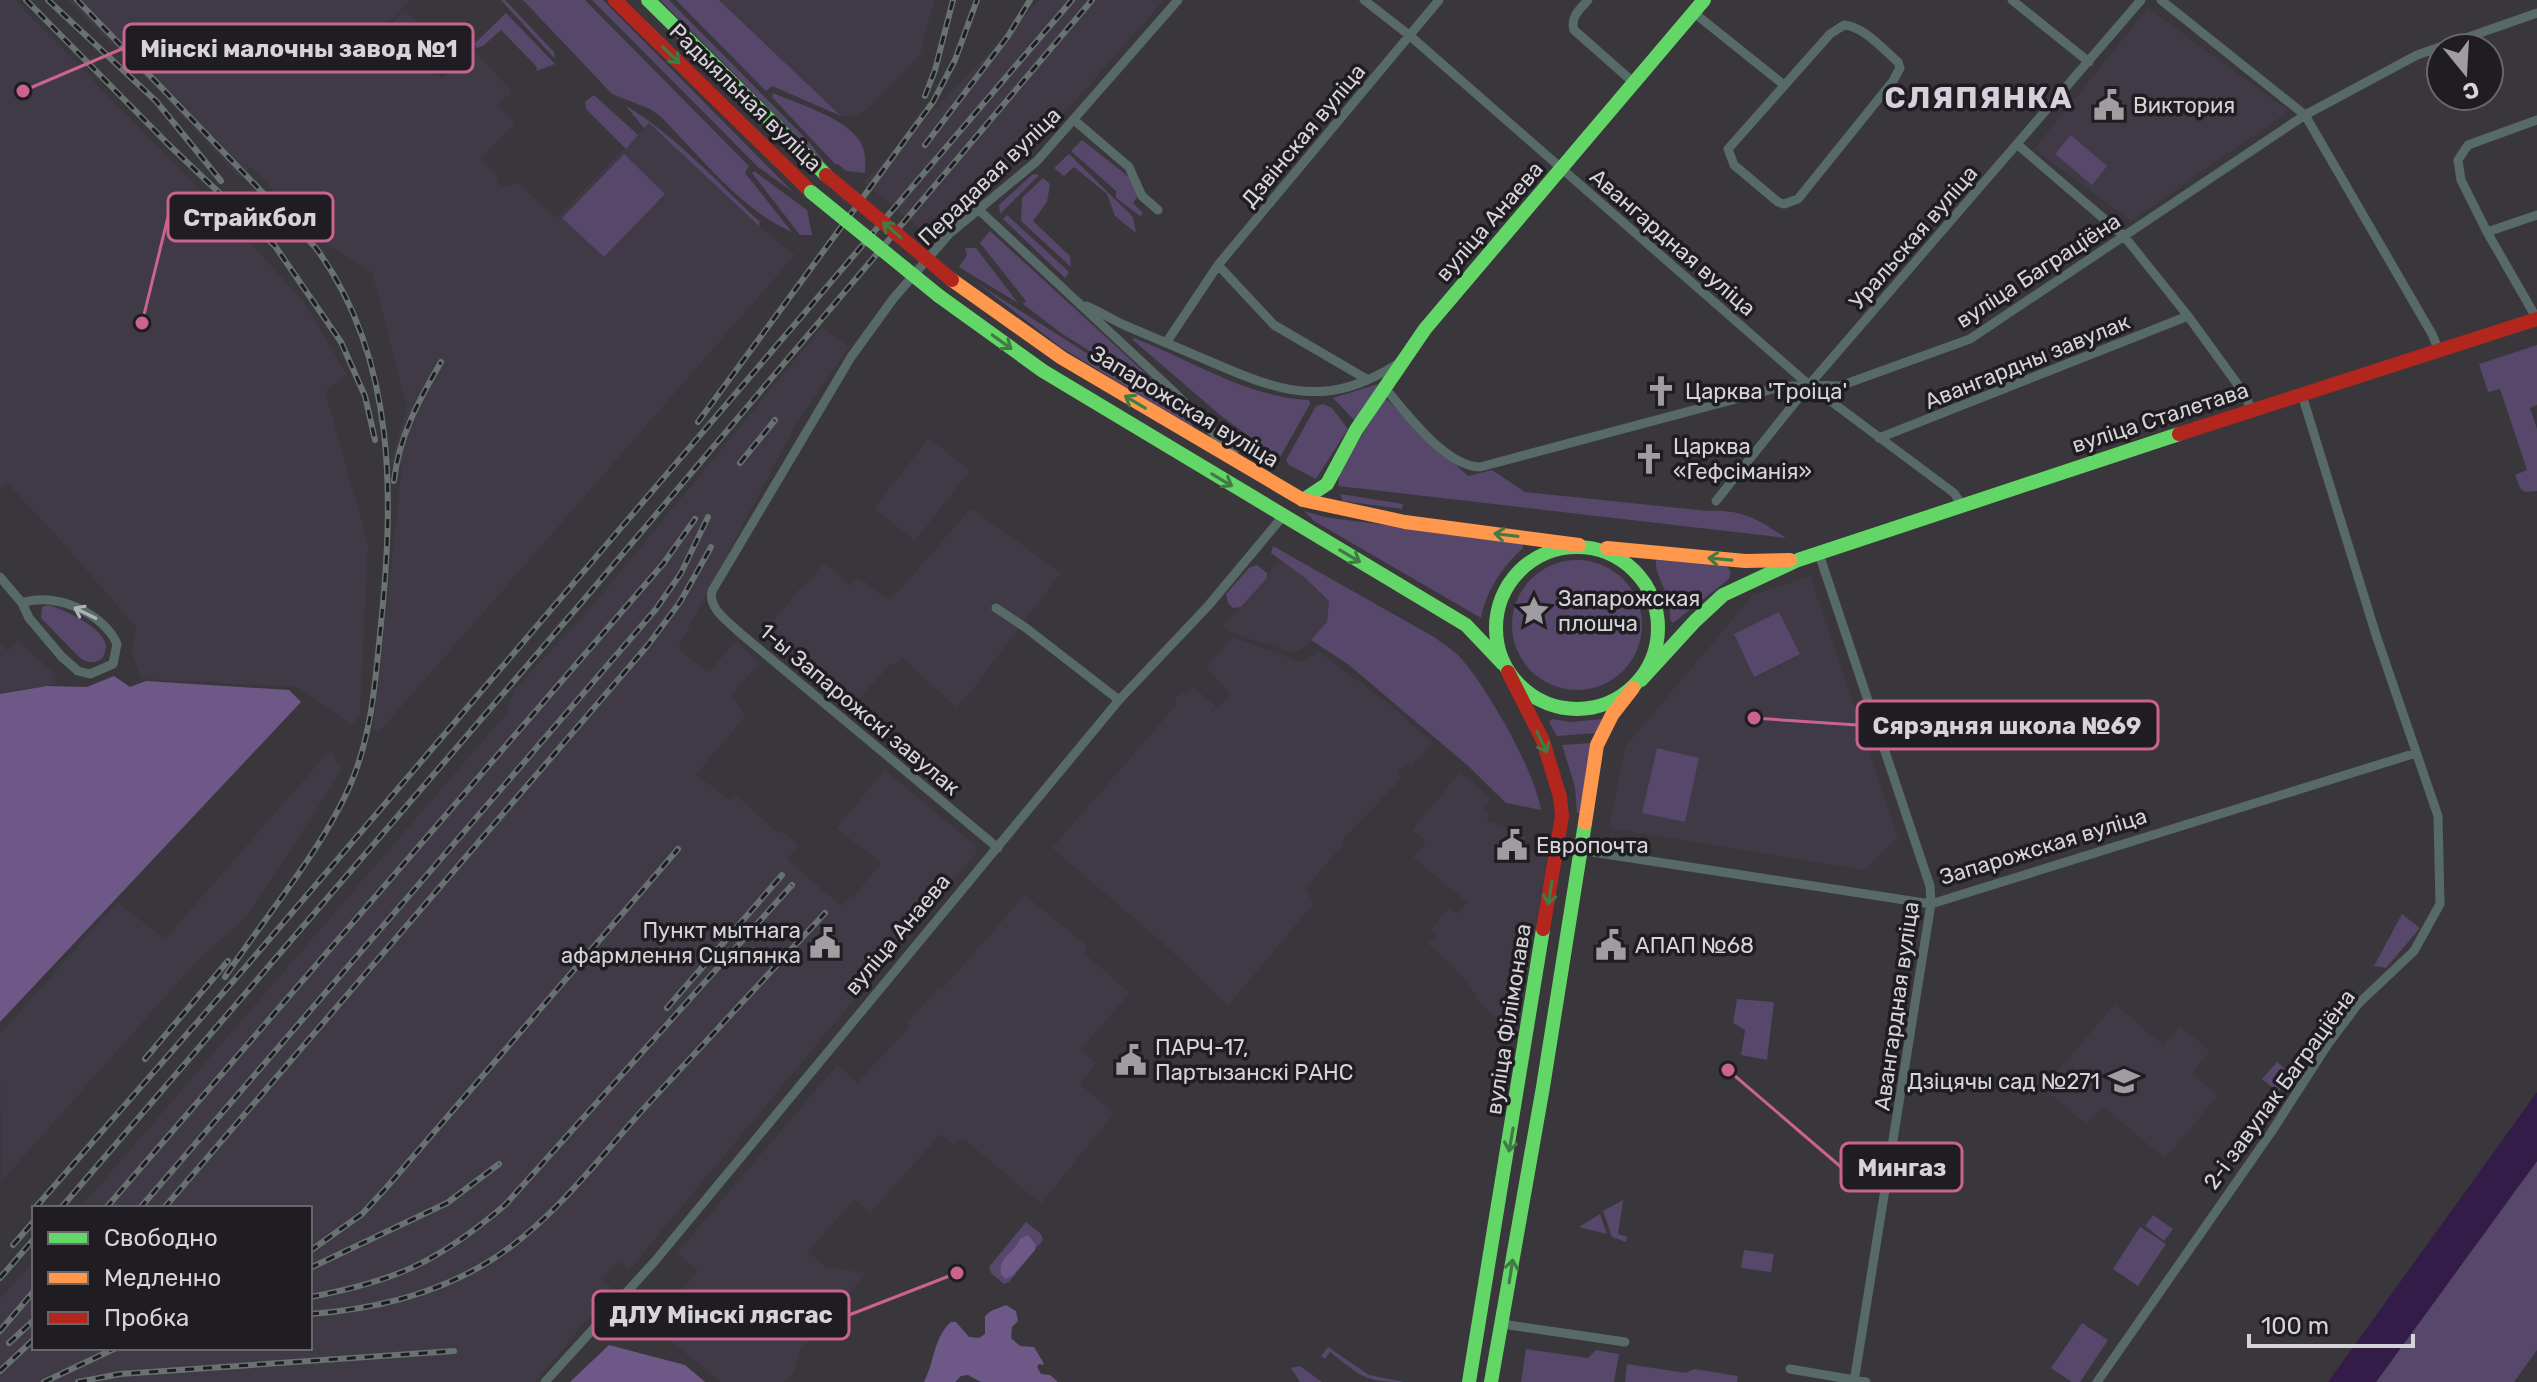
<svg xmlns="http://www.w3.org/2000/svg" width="2537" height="1382" font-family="Rubik,sans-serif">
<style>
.built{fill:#3f3a46}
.green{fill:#57476a}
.forest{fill:#6e5887}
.water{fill:#331c48}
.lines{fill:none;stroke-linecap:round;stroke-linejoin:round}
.street{stroke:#586a67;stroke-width:9}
.fast{stroke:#63d668;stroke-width:14}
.slow{stroke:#ff974d;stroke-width:14}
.jam{stroke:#b3261e;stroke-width:14}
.rail-casing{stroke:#677271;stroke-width:6}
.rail{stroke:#1f1d21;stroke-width:3;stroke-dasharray:9;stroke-linecap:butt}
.fast-bridge{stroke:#63d668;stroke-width:14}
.jam-bridge{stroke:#b3261e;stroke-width:14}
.oneway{stroke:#417a44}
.oneway2{stroke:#b0b4b7}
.labels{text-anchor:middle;stroke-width:7;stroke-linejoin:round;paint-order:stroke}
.street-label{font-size:22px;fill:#d6d3d9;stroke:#1f1d21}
.poi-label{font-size:22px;fill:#d6d3d9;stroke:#1f1d21;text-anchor:start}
.district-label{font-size:30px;font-weight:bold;letter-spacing:2px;fill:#d5d0db;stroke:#1f1d21}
.leader{fill:none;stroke:#ca638d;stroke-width:3}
.callout-dot{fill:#ca638d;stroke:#1f1d21;stroke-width:3}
.callout{fill:#1f1d21;stroke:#ca638d;stroke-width:3}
.callout-label{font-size:24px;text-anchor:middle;font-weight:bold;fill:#d6d3d9}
</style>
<rect width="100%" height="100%" fill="#39373b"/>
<path class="built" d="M0,0H15L240,231L306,305L346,374L325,392L368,543L360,716L352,725L296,687L142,679L131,652L136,627L47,525L7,483L2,488L0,486Z
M68,0H409L368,46L405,10L421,26L418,28L439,47L436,51L443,58L433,69L442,79L473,50L512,91L498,105L515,123L480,159L498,177L496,180L502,186L518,183L556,218L649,123L759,226L795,255L380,731L373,730L402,466L390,463L407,408L372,272L328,245L251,167L239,178L161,93Z
M719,0H934L920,55L866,110L855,117L841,116Z
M1040,0H1164L1032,150L932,240L864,182Z
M2148,8L2289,111L2131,221L2034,149Z
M822,327L849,347L795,426L678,648L708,673L736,641L760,663L731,695L746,715L696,775L731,800L736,795L779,834L782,831L798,845L787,859L841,906L851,896L853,897L881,863L836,828L885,770L975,845L977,852L629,1270L619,1261L602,1279L613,1289L535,1382H0V1299L34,1261V1348H310V1208H80L506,714L514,690L593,605Z
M929,438L970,471L915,541L874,508Z
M971,508L1061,573L972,690L956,707L902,658L894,665L891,664L849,709L763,634L805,582L808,584L821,565H828L850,586L856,578L866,582L883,597L892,599Z
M1279,561L1287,563L1304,577L1329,601L1327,622L1304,648L1293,653L1231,633L1223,626L1267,578Z
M1810,576L1898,836L1865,870L1609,828L1625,747L1753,595Z
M1233,637L1300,662L1319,652L1388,703L1433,743L1411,767L1407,763L1397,773L1402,778L1342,840L1344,843L1305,889L1314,903L1228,1006L1164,944L1052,848L1177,704L1174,700L1182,692L1187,695L1194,687L1215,706L1211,710L1213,712L1231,694L1206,667Z
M18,640L57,676L53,685L0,693V644L8,651Z
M330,750L342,770L248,915L196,962L1,1182L0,1034L117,902L165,939Z
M1460,772L1492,799L1484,808L1490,814L1486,820L1519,832L1526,837L1519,848L1547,856L1520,1024L1516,1031L1511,1033L1477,1000V996L1456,969L1428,944L1436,936L1430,931L1449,908L1457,914L1467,902L1413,858L1426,842L1412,830Z
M1025,895L1085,944V954L1130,993L1080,1050L1096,1063L1080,1084L1114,1114L1041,1204L963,1138L954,1146L941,1134L870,1213L854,1200L808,1251L825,1267L866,1273L801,1349L794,1372L784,1382H721L663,1335L614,1328L645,1290L668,1306L698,1271L677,1253L837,1065L857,1083L910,1027L907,1022L939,988L942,989Z
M2115,1004L2163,1045L2180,1026L2210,1051L2192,1073L2218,1096L2165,1159L2103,1106L2086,1124L2043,1088Z"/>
<path class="green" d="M501,0H505L554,52L555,59Z
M523,0H585L749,166L745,173L792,232C742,211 698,154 660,116L650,109L612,94Z
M592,0H603L793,192L758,167Z
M660,0H669L809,142L830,169Z
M676,0H719L841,116L772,86L766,91Z
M506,13L555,64L537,71L536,66L501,30L483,46L477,48L474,44Z
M773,93C797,104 855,120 863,148C866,155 865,165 865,173L846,171L838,164L836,165L772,97Z
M594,95L638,135L626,149L586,109L585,102Z
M625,105C676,136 717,182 760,222L759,226L649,123L644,128Z
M2071,135L2107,166L2092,185L2055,154Z
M1082,140L1129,177L1138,196L1133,203L1143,213L1140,216L1116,198V191L1071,151Z
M624,154L665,194L604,257L562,218Z
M1069,154L1133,217L1136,233L1115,216L1107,194L1074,167L1064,176L1054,168Z
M754,171L807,210L812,235H800L752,173Z
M1033,174L1039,175L1000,214L999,205Z
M1043,178L1050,184L1047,202L1033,221L1070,256L1071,267L1021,221L1022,198Z
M1007,215L1069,272L1065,278L1003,219Z
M990,231L1167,393L1161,396L1061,333L1023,304L1026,301L980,243Z
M965,248H976L1018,303L959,267L967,255Z
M980,285L1160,400L1169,396L1191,418L1193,428L1062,348Z
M1134,338C1191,360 1246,397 1309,400L1310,404L1279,459L1220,415L1133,340Z
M2537,345V405L2530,408L2537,429V491L2525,492L2520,488L2515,475L2527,470L2500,389L2488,392L2479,364Z
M1381,383L1355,421L1333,398Z
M1385,398L1468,476L1492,470L1525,492L1708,511C1742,509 1759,520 1786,538L1338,486L1340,470Z
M1323,404L1332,408L1348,429L1316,479L1289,465L1286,460L1316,406Z
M1340,494L1403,504L1402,509L1343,501Z
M1304,511L1324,517L1523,543V548C1503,566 1486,591 1481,618L1314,521Z
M1273,546L1434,637C1442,643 1452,649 1459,656C1487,687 1534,769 1541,810L1506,803L1467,765L1349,665L1311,640L1327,622L1329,601L1304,577L1271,553Z
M1512 625a65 65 0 1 1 130 0a65 65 0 1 1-130 0Z
M1656,560L1726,565L1731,572L1729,579L1673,623L1670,620C1672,591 1654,578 1656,560Z
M1257,565L1267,573V578L1241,607L1233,608L1228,603L1226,594L1249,568Z
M48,605C63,609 97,625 104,640C108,647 105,653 102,659C93,664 86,663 79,657L41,618L42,607Z
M1779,612L1800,654L1754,677L1734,634Z
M1552,719L1570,722L1602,719L1596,733L1557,736L1549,722Z
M1591,743L1580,813H1577L1575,787L1562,745Z
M1657,748L1699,758L1685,822L1642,813Z
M2402,914L2420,928L2386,968L2374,966Z
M1737,999L1774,1002L1767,1060L1741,1055L1745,1030L1733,1023Z
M2277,1062L2293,1075L2278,1092L2262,1079Z
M2537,1161V1350L2514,1382H2376Z
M1623,1200L1618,1234L1627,1237L1626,1242L1612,1237L1603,1211Z
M1600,1214L1607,1234L1579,1227Z
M2153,1215L2173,1229L2164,1241L2145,1226Z
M1026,1222L1041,1234L1043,1240L1009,1282L1004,1284L991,1273L989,1267Z
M2140,1227L2166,1244L2138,1286L2113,1269Z
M1744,1250L1774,1254L1771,1272L1741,1268Z
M2082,1323L2108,1340L2080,1382H2072L2051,1368Z
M1328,1347L1369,1375L1404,1382C1363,1382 1361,1376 1330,1352L1325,1359L1321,1356Z
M1526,1349L1588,1358L1596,1350L1619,1354L1614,1382H1521Z
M1627,1364L1686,1373L1694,1369L1738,1376L1737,1382H1625Z
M1300,1366L1322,1382H1300L1291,1368Z"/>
<path class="forest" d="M114,676L130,687L146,681L289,690L301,702L0,1022V694L47,686L87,687Z
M1028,1235L1035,1244V1250L1013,1275L1006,1279L1001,1275C998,1255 1015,1254 1020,1239Z
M1006,1305L1016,1311L1018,1321L1012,1327L1011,1338L1020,1346L1034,1347L1043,1362L1044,1365L1039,1364L1037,1367L1041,1374L1050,1375L1058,1382H981L968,1375L961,1376L955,1382H924C935,1361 933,1338 951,1322H956L969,1337L979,1338L985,1334V1316L991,1311Z
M609,1345L685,1365L705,1382H570Z"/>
<path class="water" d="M2537,1092V1161L2376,1382H2328Z"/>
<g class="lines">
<path class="street" d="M1364,0L1409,35L1809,385L1954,493L1962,505
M1588,0C1580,9 1570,17 1574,30L1633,82
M2012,0L2089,62
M2161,0L2305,115L2432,334L2439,351
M1693,12L1784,85
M1844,25C1863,26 1884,50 1898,62L1900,68L1893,81L1798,199L1784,204L1778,202L1734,165L1728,149L1830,34Z
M1074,120L1129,167L1142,196L1158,210
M2018,145L2124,236L2188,316L2246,396L2251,411
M979,210L1174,392L1234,454
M2487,232L2537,215
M1218,265L1274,325L1368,380
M1086,306C1099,311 1111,319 1124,325C1152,337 1181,349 1209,361C1282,393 1327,409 1399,363
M2537,319L2487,232L2461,180L2458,160L2468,145L2537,120
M1166,343L1218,265L1439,0
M1385,388C1406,413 1445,466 1480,467L1780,387L1809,385L1840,386L1970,339L2305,115L2417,55L2537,13
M1879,438L2188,316
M1716,501L1809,385L2141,0
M1819,554L1930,886L1931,904L1854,1382
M0,577L22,603L29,618L62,657L78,671L90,674L113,664L117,644C104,613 54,591 22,603
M996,608L1026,628L1119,700
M998,848L740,633C728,621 708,609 712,591L851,357L893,299L949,234L1037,161L1178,0
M1579,850L1931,904L2416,753
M1502,1324L1625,1342
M1790,1369L1866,1382
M545,1382L655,1261L1119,700L1208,606L1283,516
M2097,1382L2272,1131L2328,1044L2358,1004L2414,951L2440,904L2438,816L2376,635L2302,395"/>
<path class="fast" d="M648,0L826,175
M939,296L1043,371L1466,625L1503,664
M1303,500L1327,484L1356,430L1425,329L1704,0
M1496 628a81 81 0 1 1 162 0a81 81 0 1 1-162 0Z
M1641,680L1695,621L1723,595L1798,560L2179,434
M1469,1382L1543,929
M1491,1382L1543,1087L1585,823"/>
<path class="slow" d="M952,280L1062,358L1303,500L1405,522L1579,545
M1607,548L1745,561L1790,560
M1585,823L1597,745L1612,715L1633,688"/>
<path class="jam" d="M615,0L811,192
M2179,434L2537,319
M1508,672L1543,741L1560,797L1562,816L1543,929"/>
<defs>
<path id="rail" d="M26,0L169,145L275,246L341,342L365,396L375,440
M48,0L156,101L221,181
M77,0L316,248C398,361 394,501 380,634C375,685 371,736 351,783C323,849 265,917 225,977
M925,96L935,70L953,0
M925,145L1008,36L1030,0
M698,422L933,102L955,60L977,0
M740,463L775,420
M394,481C399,436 419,400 441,362
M667,1008L782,875
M145,1059L228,961
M35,1208L249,963L1072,0
M61,1208L587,596L1092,0
M106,1208L663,564L695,519
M140,1208L656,609L681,573L708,517
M164,1208L648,645L680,602L711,547
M13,1245L34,1221
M310,1251L362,1214L386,1188L678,849
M310,1268L447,1203L499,1164
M0,1278L34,1239
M310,1297C396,1281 438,1262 505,1205L792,885
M310,1314C380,1309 452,1290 509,1248C563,1208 603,1153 648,1104C707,1040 766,977 825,913
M0,1331L34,1291
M9,1343L34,1320
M0,1371L34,1339
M44,1382L116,1348
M78,1382L120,1374L454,1351"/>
</defs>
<use href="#rail" class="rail-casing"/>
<use href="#rail" class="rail"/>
<path class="fast-bridge" d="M811,192L939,296"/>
<path class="jam-bridge" d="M826,175L952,280"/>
</g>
<defs><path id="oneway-shaft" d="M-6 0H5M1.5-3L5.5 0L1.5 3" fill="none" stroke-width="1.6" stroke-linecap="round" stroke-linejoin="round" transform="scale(2)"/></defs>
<g class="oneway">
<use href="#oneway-shaft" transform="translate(671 55) rotate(44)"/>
<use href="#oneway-shaft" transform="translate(892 230) rotate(-140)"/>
<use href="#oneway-shaft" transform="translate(1002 342) rotate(36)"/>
<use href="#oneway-shaft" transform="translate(1135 402) rotate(-149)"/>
<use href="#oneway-shaft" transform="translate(1222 480) rotate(31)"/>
<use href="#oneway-shaft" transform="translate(1506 535) rotate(-173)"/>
<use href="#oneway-shaft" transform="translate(1350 556) rotate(31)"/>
<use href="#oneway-shaft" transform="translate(1720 559) rotate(-175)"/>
<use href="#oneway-shaft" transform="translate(1542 742) rotate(64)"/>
<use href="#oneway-shaft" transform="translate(1550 893) rotate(99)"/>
<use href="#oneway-shaft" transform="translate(1511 1140) rotate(100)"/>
<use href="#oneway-shaft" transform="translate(1511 1271) rotate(-81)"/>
</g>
<use class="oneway2" href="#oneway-shaft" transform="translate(85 613) rotate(-154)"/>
<defs>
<symbol id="civic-bare" viewBox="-9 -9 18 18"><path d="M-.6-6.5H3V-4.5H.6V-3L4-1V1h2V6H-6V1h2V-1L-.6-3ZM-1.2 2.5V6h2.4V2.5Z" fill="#9f9ca2" stroke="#1f1d21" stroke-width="2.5" paint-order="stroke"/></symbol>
<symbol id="church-bare" viewBox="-9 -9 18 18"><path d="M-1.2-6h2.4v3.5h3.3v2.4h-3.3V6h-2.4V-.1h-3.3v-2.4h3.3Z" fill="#9f9ca2" stroke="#1f1d21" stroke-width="2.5" paint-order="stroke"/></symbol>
<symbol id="sight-bare" viewBox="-9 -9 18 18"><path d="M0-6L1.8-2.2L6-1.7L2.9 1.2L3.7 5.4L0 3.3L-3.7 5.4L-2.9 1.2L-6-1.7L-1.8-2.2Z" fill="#9f9ca2" stroke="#1f1d21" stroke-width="2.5" paint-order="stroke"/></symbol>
<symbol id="school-bare" viewBox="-9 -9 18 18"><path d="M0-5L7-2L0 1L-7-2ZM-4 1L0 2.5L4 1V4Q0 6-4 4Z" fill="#9f9ca2" stroke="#1f1d21" stroke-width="2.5" paint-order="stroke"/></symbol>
</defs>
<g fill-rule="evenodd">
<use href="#civic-bare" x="2087" y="83" width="44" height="44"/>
<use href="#church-bare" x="1639" y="369" width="44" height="44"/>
<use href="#church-bare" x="1627" y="437" width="44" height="44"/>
<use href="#sight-bare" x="1512" y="589" width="44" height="44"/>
<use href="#civic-bare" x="1490" y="823" width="44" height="44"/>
<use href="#civic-bare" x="803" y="921" width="44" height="44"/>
<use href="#civic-bare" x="1589" y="923" width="44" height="44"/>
<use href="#civic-bare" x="1109" y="1038" width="44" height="44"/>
<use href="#school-bare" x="2102" y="1059" width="44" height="44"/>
</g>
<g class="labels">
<g class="street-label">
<text transform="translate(746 97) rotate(44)" y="8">Радыяльная вуліца</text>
<text transform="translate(1303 135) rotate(-50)" y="8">Дзвінская вуліца</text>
<text transform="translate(989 176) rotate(-44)" y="8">Перадавая вуліца</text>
<text transform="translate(1489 221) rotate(-49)" y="8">вуліца Анаева</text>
<text transform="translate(1913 237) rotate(-49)" y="8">Уральская вуліца</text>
<text transform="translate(1673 242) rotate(41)" y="8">Авангардная вуліца</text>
<text transform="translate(2038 270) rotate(-33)" y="8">вуліца Баграціёна</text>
<text transform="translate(2027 361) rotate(-22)" y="8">Авангардны завулак</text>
<text transform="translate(1185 406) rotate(31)" y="8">Запарожская вуліца</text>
<text transform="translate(2160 417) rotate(-18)" y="8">вуліца Сталетава</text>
<text transform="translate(860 709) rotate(40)" y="8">1-ы Запарожскі завулак</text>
<text transform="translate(2043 846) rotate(-17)" y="8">Запарожская вуліца</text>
<text transform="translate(897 934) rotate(-50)" y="8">вуліца Анаева</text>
<text transform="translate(1896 1006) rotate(-82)" y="8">Авангардная вуліца</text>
<text transform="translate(1508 1019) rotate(-81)" y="8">вуліца Філімонава</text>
<text transform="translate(2279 1089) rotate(-54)" y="8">2-і завулак Баграціёна</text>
</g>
<g class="poi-label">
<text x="2133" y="113">Виктория</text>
<text x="1685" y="399">Царква 'Троіца'</text>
<text x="1673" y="454">Царква<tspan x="1673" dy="25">«Гефсіманія»</tspan></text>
<text x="1558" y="606">Запарожская<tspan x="1558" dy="25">плошча</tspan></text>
<text x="1536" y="853">Европочта</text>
<text x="801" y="938" text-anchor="end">Пункт мытнага<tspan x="801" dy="25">афармлення Сцяпянка</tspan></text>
<text x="1635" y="953">АПАП №68</text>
<text x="1155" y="1055">ПАРЧ-17,<tspan x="1155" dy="25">Партызанскі РАНС</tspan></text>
<text x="2100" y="1089" text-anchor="end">Дзіцячы сад №271</text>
</g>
<g class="district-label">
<text x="1979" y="108">СЛЯПЯНКА</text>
</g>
</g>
<path class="leader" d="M23 91L124 48M142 323L168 217M1754 718L1857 725M1728 1070L1841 1167M957 1273L849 1315"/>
<g class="callout-dot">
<circle cx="23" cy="91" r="8"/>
<circle cx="142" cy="323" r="8"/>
<circle cx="1754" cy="718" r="8"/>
<circle cx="1728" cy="1070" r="8"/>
<circle cx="957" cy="1273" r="8"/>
</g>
<g class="callout">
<rect x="124" y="24" width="349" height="48" rx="8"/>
<rect x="168" y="193" width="165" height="48" rx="8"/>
<rect x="1857" y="701" width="301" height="48" rx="8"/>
<rect x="1841" y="1143" width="121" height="48" rx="8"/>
<rect x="593" y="1291" width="256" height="48" rx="8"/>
</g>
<g class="callout-label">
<text x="299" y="57">Мінскі малочны завод №1</text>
<text x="250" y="226">Страйкбол</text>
<text x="2007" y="734">Сярэдняя школа №69</text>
<text x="1902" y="1176">Мингаз</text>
<text x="721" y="1323">ДЛУ Мінскі лясгас</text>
</g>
<rect x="32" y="1206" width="280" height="144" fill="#1f1d21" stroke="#68666b" stroke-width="2"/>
<rect x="48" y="1232" width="40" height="12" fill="#63d668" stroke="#68666b" stroke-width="2"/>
<text x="104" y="1246" font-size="24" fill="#d6d3d9">Свободно</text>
<rect x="48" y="1272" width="40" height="12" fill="#ff974d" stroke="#68666b" stroke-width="2"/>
<text x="104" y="1286" font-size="24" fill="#d6d3d9">Медленно</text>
<rect x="48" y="1312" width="40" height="12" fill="#b3261e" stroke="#68666b" stroke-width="2"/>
<text x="104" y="1326" font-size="24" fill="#d6d3d9">Пробка</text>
<g transform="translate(2465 72) rotate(162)"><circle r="38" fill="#1f1d21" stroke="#68666b" stroke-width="2"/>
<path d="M0-6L14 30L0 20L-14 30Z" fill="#9f9ca2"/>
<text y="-12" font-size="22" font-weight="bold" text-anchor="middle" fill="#d6d3d9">С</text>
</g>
<path d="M2249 1334v12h164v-12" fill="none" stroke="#d6d3d9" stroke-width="4"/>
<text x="2261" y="1334" font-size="24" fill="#d6d3d9" stroke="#1f1d21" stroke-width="6" paint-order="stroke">100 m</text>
</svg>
